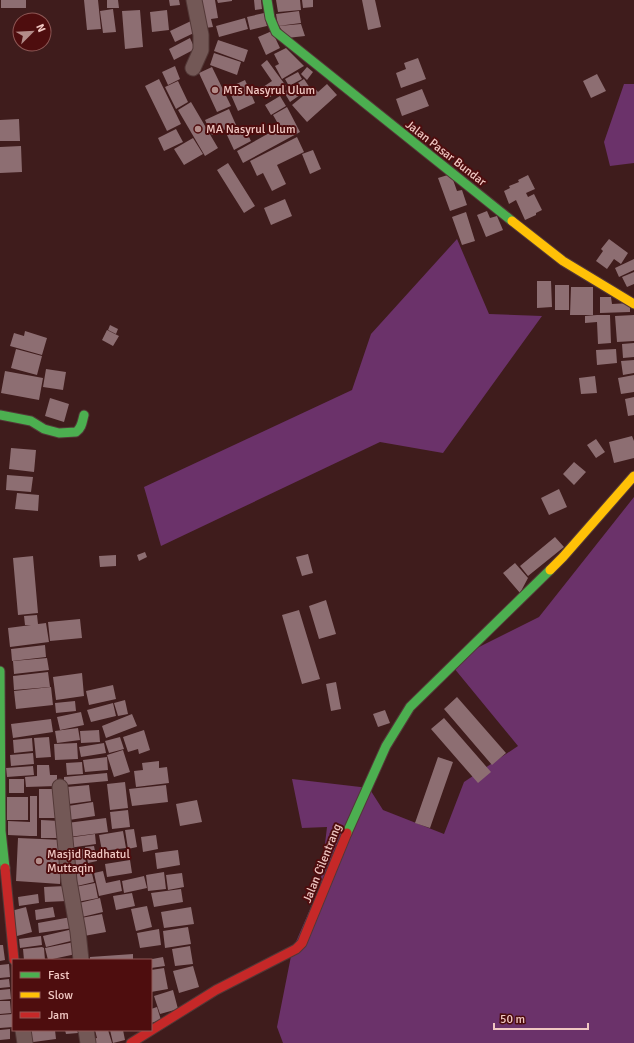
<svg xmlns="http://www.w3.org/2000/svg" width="634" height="1043" font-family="Signika,sans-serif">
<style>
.green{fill:#6b326a}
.building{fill:#8d6e72}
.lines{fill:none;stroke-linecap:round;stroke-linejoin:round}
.street-casing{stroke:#533837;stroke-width:17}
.fast-casing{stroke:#533837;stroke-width:11}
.slow-casing{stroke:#533837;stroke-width:11}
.jam-casing{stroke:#533837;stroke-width:11}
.street{stroke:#735856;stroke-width:15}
.fast{stroke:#4caf50;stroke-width:9}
.slow{stroke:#ffc107;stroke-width:9}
.jam{stroke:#c62828;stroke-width:9}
.poi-dot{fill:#b38c89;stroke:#4e0d0e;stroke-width:1.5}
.labels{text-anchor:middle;stroke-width:4;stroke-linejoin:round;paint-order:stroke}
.poi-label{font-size:12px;fill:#f1c8c3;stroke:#4e0d0e;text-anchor:start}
.street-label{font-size:12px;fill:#f1c8c3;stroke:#4e0d0e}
</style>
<rect width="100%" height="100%" fill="#3f1c1c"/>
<path class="green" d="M624,84H634V163L610,166L604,142Z
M457,239L489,314L542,316L443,453L380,442L161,546L144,487L352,390L371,334Z
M634,497V1043H283L277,1027L292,951L320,886L327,827L302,828L292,779L369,788L383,810L444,834L464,782L518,746L449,662L539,617Z"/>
<path class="building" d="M1,0H26V8H1Z
M84,0H98L101,29L87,30Z
M107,0H118L119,8H107Z
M169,0H179L180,5L170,6Z
M200,0H208L210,10L208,0H215L218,18L211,19L213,27L205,28Z
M217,0H232V1L218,3Z
M254,0H261L262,9L255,10Z
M276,0H300L301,10L278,12Z
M302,0H313V7L303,8Z
M362,0H375L381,27L368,30Z
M113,9L116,32L103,33L100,11Z
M140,10L143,47L125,49L122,11Z
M167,10L169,30L152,32L150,12Z
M299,11L301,23L278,26L276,14Z
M264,13L267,26L250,30L247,17Z
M245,18L248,29L219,37L216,26Z
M191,21L196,32L175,42L170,31Z
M301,24L305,36L287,38L279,26Z
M272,31L280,48L266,55L258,37Z
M190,38L195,49L174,60L169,49Z
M218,40L248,50L244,62L214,51Z
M286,48L304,66L282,79L275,66L279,64L274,54Z
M214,53L241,62L237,75L210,65Z
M418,58L426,79L401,88L396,73L406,69L404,63Z
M267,60L286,86L270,97L263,87L272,81L261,65Z
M175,66L180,79L168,85L162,72Z
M212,67L231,106L217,112L199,73Z
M307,67L313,72L307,80L301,74Z
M298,72L302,79L289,86L285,79Z
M597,74L606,91L591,98L583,81Z
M159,79L181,124L167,131L145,86Z
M304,79L310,88L290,102L284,92Z
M245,80L255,103L238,111L228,88Z
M178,81L188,102L176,109L165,87Z
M327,84L337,95L307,122L292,105L314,87L318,92Z
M422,89L429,106L402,116L396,99Z
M280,96L286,106L271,115L265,105Z
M191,102L218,148L205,156L178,110Z
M287,107L300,132L243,163L237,151L280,127L273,115Z
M229,109L236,125L212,135L205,120Z
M19,119L20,141H0V120Z
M244,127L251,141L234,150L227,135Z
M176,129L183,142L164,151L158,138Z
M297,137L304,152L277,165L286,184L272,191L263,173L257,176L250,161Z
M193,138L203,154L184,165L174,149Z
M21,146L22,172L0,173V147Z
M313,150L321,169L310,174L302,154Z
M228,163L255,206L244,213L217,170Z
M451,174L457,191L462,190L467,205L450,211L438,178Z
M528,175L535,189L526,193L528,197L534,194L542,210L536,213V215L525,220L516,200L509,204L504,191L510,188L509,186L519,182L518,180Z
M285,199L292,216L271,225L264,208Z
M487,211L490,218L497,216L503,230L486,237L477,215Z
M466,212L475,241L462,245L452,217Z
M609,239L628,253L621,264L614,259L607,269L596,261L603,251L601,249Z
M634,259V270L619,277L615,268Z
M634,272V284L627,287L622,277Z
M537,281H551L552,307L537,308Z
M555,285H569V310H555Z
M571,287H593V315H570Z
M600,297H611L612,304L630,303V312L600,313Z
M597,315H610L611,343L598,344L597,322L585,323V316Z
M634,315V341L617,342L615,316Z
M110,325L118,329L116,334L108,330Z
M107,330L119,336L113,346L102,340Z
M25,331L47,338L42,355L10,346L14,333L24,336Z
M634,343V357L623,358L622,344Z
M16,349L42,356L37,375L11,368Z
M616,349L617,363L597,365L596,350Z
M634,360V373L623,375L621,361Z
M46,369L66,372L63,390L43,387Z
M5,371L43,378L39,400L1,393Z
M634,375V392L621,394L618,378Z
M595,376L597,393L581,394L579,378Z
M634,397V415L628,416L625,399Z
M50,398L69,404L64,422L45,416Z
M632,436L634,441V458L614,463L609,442Z
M596,439L605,452L596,458L587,445Z
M11,448L36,450L34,472L9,469Z
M574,462L586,472L574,485L563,474Z
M7,475L33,477L31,492L6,490Z
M559,489L567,507L549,515L541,498Z
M17,493L39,495L38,511L15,509Z
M555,537L564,547L528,576L520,566Z
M145,552L147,557L139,561L137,555Z
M308,554L313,573L302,576L296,557Z
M116,555V566L100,567L99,556Z
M33,556L38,613L18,615L13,558Z
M515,563L528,578L520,593L503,573Z
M326,600L336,634L319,639L309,606Z
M299,610L320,679L302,684L282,615Z
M37,615L38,624L46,623L49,642L10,647L8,628L31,625H25L24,616Z
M80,619L82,638L50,641L48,622Z
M45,645L46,657L12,661L11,649Z
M47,658L49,670L14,674L13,661Z
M48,672L50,687L14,690L13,676Z
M82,673L84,696L56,700L53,677Z
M336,682L341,709L331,711L326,684Z
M113,685L116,699L89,705L86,691Z
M51,687L53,705L16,709L14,691Z
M457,697L506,753L492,765L444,709Z
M125,700L128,714L118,716L114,703Z
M75,701L76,711L56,713L55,703Z
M113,703L116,716L91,722L87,710Z
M385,710L390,723L378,727L373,714Z
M81,712L84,725L60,730L57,717Z
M132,714L137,726L106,738L102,726Z
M444,718L491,772L478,783L431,729Z
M51,719L53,732L13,738L11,724Z
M78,728L80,740L57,743L55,731Z
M99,730L100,742L81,743L80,731Z
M144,730L150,750L139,754L138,749L128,752L123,737Z
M49,737L51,757L36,758L34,738Z
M120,737L124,749L109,753L105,741Z
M32,738L33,751L14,753L13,740Z
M77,743L78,759L55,760L54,744Z
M104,743L106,753L81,757L79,747Z
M123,750L130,772L114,777L107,755Z
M33,753L34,764L11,766L10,755Z
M107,757L108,770L85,772L83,760Z
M438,757L453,762L430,828L415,823Z
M159,761V768L167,767L169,783L136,787L134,771L143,770L142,763Z
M82,762L83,774L67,775L66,763Z
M37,765H49L50,775H57V786L26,787L25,777L37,776Z
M33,766L34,775L7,777L6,768Z
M107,773L108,781L64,785V777Z
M9,779H24V793H9Z
M125,782L128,808L110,810L107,784Z
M89,785L91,801L69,804L67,787Z
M166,785L168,802L132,806L129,789Z
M39,789H59V818H39Z
M30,796H37V836H30Z
M7,797H28V820H7Z
M197,800L202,822L180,826L176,804Z
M93,802L95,816L69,820L68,806Z
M128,810L130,827L112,829L110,812Z
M106,818L108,832L69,837L67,823Z
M41,820L60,821V838H41Z
M8,821L30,822V836L8,835Z
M134,829L137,847L128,849L125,830Z
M123,831L126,848L102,851L99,835Z
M95,834L96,844L69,848L67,838Z
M156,835L158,849L143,852L141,837Z
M18,838L63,840L60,884L16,881Z
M94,846L97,861L88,863L85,847Z
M83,849L86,863L71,866L67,852Z
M178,850L180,865L157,869L155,853Z
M130,860L132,873L107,877L105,864Z
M90,865L94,882L77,886L73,868Z
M103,871L106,883L120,880L122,891L99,896L94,873Z
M164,872L166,889L148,891L146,875Z
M182,873L184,887L168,890L166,875Z
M144,876L147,888L124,893L122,881Z
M95,883L98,898L77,902L75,887Z
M66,886L67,901L45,902L44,887Z
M181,889L183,902L154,907L151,893Z
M132,893L135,906L116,910L113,896Z
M38,894L39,903L19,906L18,897Z
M100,898L103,912L82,917L79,903Z
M147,906L152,927L136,931L131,909Z
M26,907L32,932L17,936L11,911Z
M53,907L55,917L36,920L35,910Z
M191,907L194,924L164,928L161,912Z
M102,914L106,932L84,936L81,918Z
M71,917L73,928L39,933L38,923Z
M188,927L191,944L165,948L163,931Z
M73,929L75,940L46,947L43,936Z
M159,929L161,945L140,948L137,933Z
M41,936L42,945L20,948L19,939Z
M74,942L76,954L48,960L45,948Z
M0,945H3L5,960L0,961Z
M190,946L193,964L175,966L172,949Z
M42,947L44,948L45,960H24L23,949Z
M133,954V960H90V957Z
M163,957L165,966L151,968V960H147Z
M9,964L10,977L0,978V965Z
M193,966L199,987L179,993L173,971Z
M164,968L168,989L151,992V970Z
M9,979L10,987L0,988V980Z
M10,989L11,999L0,1000V990Z
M173,990L178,1009L160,1014L154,996Z
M0,1001H10L11,1013L0,1014Z
M157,1007L161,1020L151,1023V1009Z
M13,1014V1027L0,1028V1015Z
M10,1029V1039L0,1040V1030Z
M24,1030H55L56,1039L26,1043Z
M65,1030H77L78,1033L66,1034Z
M95,1030H108L112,1043H93L92,1039L97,1038Z
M110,1030H123L125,1040L113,1043Z"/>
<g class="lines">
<defs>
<path id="street" d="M193,68L201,50V35L194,0
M60,787L69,881L78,932L81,960
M23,1030L25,1043
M86,1030L88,1043"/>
<path id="fast" d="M267,0L270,18L276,32L512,221
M0,415L31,421L44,429L59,433L76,432C82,428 82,422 84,415
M0,671L1,831L5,868
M347,833L386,746L410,707L550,570"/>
<path id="slow" d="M512,221L563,261L634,304
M550,570L563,557L634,476"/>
<path id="jam" d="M5,868L14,960
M131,1043L216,990L296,949L302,943L347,833"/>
</defs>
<use href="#street" class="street-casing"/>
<use href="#fast" class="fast-casing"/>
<use href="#slow" class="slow-casing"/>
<use href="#jam" class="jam-casing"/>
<use href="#street" class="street"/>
<use href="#fast" class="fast"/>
<use href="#slow" class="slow"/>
<use href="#jam" class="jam"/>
</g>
<g class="poi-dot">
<circle cx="215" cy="90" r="4"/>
<circle cx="198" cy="129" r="4"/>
<circle cx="39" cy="861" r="4"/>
</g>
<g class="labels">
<g class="poi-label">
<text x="223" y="94">MTs Nasyrul Ulum</text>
<text x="206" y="133">MA Nasyrul Ulum</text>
<text x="47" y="858">Masjid Radhatul<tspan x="47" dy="14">Muttaqin</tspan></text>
</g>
<g class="street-label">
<text transform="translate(446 153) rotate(38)" y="4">Jalan Pasar Bundar</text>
<text transform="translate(322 863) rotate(-68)" y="4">Jalan Cilentrang</text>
</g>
</g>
<rect x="12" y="959" width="140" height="72" fill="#4e0d0e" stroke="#8f5856"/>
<rect x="20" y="972" width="20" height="6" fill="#4caf50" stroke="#8f5856"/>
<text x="48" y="979" font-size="12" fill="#f1c8c3">Fast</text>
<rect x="20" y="992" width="20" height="6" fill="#ffc107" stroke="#8f5856"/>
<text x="48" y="999" font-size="12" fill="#f1c8c3">Slow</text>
<rect x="20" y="1012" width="20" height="6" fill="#c62828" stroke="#8f5856"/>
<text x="48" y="1019" font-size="12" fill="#f1c8c3">Jam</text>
<g transform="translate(32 32) rotate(66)"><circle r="19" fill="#4e0d0e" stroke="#8f5856"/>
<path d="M0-3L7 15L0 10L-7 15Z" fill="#b38c89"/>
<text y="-6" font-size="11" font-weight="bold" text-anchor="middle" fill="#f1c8c3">N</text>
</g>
<path d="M494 1023v6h94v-6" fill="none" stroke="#f1c8c3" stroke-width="2"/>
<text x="500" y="1023" font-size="12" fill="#f1c8c3" stroke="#4e0d0e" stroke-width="3" paint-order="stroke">50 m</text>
</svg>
